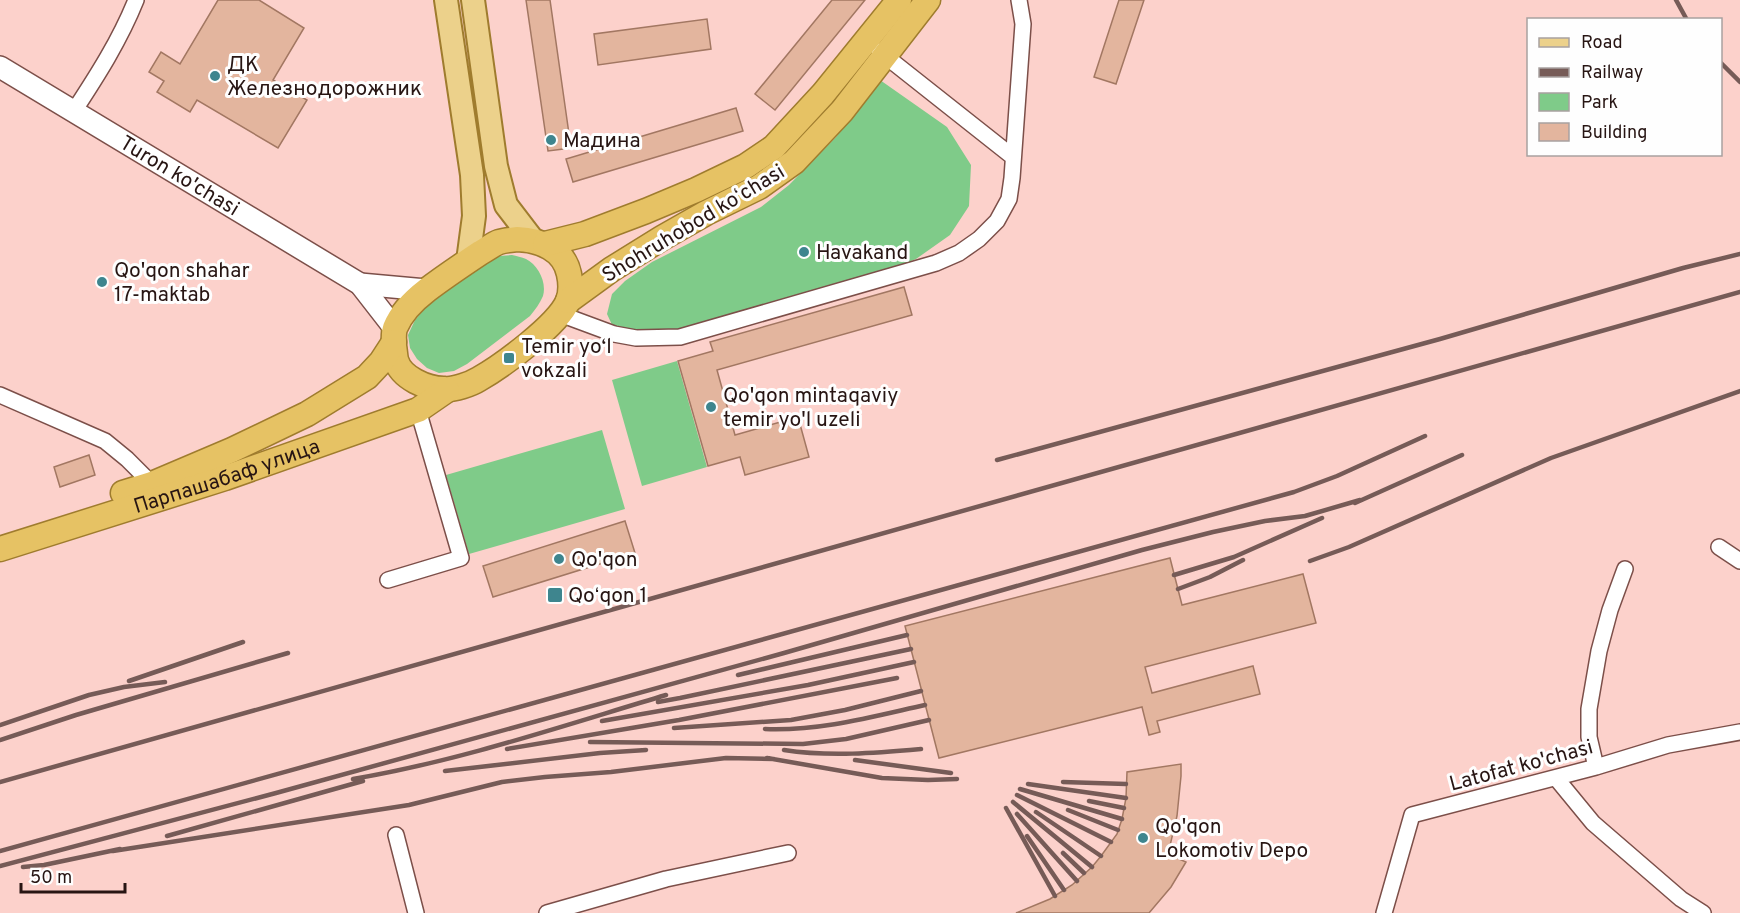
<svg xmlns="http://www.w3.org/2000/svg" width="1740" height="913" font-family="Overpass,sans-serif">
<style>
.green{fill:#7fcb89}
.building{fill:#e3b59e;stroke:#a27762;stroke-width:1.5}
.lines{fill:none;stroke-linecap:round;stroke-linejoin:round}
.minor-casing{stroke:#7c4f49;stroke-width:18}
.secondary-casing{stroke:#7c4f49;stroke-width:24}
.primary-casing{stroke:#9f7c2e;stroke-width:26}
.trunk-casing{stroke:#9f7c2e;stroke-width:27}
.minor{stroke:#fff;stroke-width:15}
.secondary{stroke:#fff;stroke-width:21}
.primary{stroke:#ecd18b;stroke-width:22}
.trunk{stroke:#e6c264;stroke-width:24}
.rail{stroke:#765b57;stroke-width:4.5}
.poi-dot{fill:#3e858e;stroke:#fefefe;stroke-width:2}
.labels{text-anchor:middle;stroke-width:6;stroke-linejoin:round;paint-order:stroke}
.poi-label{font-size:21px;fill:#271513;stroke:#fefefe;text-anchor:start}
.street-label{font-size:21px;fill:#271513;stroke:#fefefe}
</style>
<rect width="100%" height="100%" fill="#fcd1cb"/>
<path class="green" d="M880,80L947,127L971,165L969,206L950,235L916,259L860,282L664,333L628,334L613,327L607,314L612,294L625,281L652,262L761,207L789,185L836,137Z
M512,255C516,256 522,257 526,259C538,265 547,282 543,296C540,303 535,310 530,316L467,364L454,371L439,373L427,368L417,359L410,348L408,335L415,320L425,308L488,260L499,256Z
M677,361L707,467L642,486L612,380Z
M602,430L625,509L469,554L446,475Z"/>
<path class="building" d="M218,0H259L304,28L273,80L307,100L278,148L197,100L190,112L157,92L164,81L149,72L161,52L180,64Z
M526,0H550L571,148L548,151Z
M832,0H865L775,110L755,94Z
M1119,0H1144L1116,84L1094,77Z
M707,19L711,49L598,65L594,34Z
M736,108L743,131L573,182L566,159Z
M904,287L912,315L717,370L735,435L798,417L809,457L745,475L740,457L708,466L678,361L713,351L710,342Z
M89,455L95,475L60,487L54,467Z
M625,521L635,553L493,597L483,566Z
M1170,558L1182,605L1303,574L1316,623L1145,667L1152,693L1253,666L1260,694L1157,721L1160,732L1149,735L1142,707L939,758L905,626Z
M1181,764V776L1177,816L1168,854L1186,862L1171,887L1149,913H1016L1050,899L1072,885L1092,867L1101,856L1117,834L1122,819L1126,798L1127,772Z"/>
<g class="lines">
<defs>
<path id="minor" d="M879,51L1013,157
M74,111C97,76 120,40 136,0
M560,314L614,334L636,338L680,337L936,263L959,253L979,239L997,221L1009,199L1012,178L1023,24L1019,0
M0,395L105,441L127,459L152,484
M1719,547L1740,561
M388,580L461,558L418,410
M1596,767L1589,737V709L1599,651L1610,610L1625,569
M1556,778L1593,823L1681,899L1703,913
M396,835L416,913
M547,913L666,879L788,853
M1384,913L1412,815L1596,767L1668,745L1740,732"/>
<g id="secondary">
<path id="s1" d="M0,67L360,284L395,329"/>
<path d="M360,284L426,290"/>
</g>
<path id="primary" d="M446,0L472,175L474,216L468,261
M473,0L496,166L506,205L532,239"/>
<g id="trunk">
<path d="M517,239C540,240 564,249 569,274C571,283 571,293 568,301C558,325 502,366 479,379C471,384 454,390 444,389C427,389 401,378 396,360C395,356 395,351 394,346C394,341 393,334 395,328C401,313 414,300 427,290C444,277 462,265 480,253C486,250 493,244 499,242C505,240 512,240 517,239Z"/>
<path d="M545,244L585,234L646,211L696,190L746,166L774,147L823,94L899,0"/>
<path d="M568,301L612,269L662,238L706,213L759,187L794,162L842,111L928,0"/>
<path d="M123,493L152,484L232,450L307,414L367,377L381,362L394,342"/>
<path id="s2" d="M0,549L225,478L418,410L447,390"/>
</g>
</defs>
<use href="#minor" class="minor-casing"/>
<use href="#secondary" class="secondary-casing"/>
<use href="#primary" class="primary-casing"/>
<use href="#trunk" class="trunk-casing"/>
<use href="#minor" class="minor"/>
<use href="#secondary" class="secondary"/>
<use href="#primary" class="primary"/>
<use href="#trunk" class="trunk"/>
<path class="rail" d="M1676,0L1687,20
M1720,62L1740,82
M997,460L1440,339L1683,268L1740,254
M1355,503L1462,455
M1310,561L1349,547L1551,458L1740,391
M1174,575L1234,557L1322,518
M1178,589L1210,577L1243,560
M738,675L907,635
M129,681L243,642
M658,702L680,698L911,649
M602,721L808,685L914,662
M0,725L89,695L124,687L165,682
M674,728L791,720L845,710L921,691
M765,729C821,731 871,717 925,705
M0,740L76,715L288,653
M590,742L803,744L846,739L929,720
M507,749L679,720L897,678
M784,750C829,757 876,753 921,749
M767,758L882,778L928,780L957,779
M855,760L951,773
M445,771L600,753L646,750
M353,779C459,761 562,726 666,695
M0,782L1740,292
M1063,782L1126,784
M1028,784L1126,798
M1020,789L1122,819
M1017,795L1111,842
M1089,801L1124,808
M1013,802L1092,867
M1006,808L1055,896
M1068,810L1118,830
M1036,812L1101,856
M1017,814L1077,881
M167,836L363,781
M1027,836L1064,890
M0,851L1294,492L1337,476L1425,436
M113,851L409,805L502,782L545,777L611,772L726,758L774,759
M1063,853L1084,873
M0,866L276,793L784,653L1142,550L1213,532L1265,521L1305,516L1360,500
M23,867L44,865L120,849"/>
</g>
<g class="poi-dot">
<circle cx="215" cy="76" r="6"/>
<circle cx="551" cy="140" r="6"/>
<circle cx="804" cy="252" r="6"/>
<circle cx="102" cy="282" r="6"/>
<rect x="503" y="352" width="12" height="12" rx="3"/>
<circle cx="711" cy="407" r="6"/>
<circle cx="559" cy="559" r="6"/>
<rect x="547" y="587" width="16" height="16" rx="3"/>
<circle cx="1143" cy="838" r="6"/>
</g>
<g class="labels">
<g class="poi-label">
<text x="227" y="71">ДК<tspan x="227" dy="24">Железнодорожник</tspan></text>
<text x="563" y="147">Мадина</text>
<text x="816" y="259">Havakand</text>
<text x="114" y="277">Qo'qon shahar<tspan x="114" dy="24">17-maktab</tspan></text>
<text x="521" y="353">Temir yo‘l<tspan x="521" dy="24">vokzali</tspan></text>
<text x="723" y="402">Qo'qon mintaqaviy<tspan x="723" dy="24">temir yo'l uzeli</tspan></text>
<text x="571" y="566">Qo'qon</text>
<text x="568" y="602">Qoʻqon 1</text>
<text x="1155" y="833">Qo'qon<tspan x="1155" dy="24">Lokomotiv Depo</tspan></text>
</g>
<g class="street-label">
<text dy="7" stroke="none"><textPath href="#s1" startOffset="210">Turon ko'chasi</textPath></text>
<text transform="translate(693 223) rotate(-31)" y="7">Shohruhobod koʻchasi</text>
<text dy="7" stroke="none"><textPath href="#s2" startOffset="238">Парпашабаф улица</textPath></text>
<text transform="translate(1521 765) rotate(-15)" y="7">Latofat ko'chasi</text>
</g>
</g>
<rect x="1527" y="18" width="195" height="138" fill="#fefefe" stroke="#a8a1a0" stroke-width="1.5"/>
<rect x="1539" y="38" width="30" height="9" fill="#ecd18b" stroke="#a8a1a0" stroke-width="1.5"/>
<text x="1581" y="48" font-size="18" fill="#271513">Road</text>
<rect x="1539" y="68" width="30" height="9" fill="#765b57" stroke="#a8a1a0" stroke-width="1.5"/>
<text x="1581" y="78" font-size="18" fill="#271513">Railway</text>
<rect x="1539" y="93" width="30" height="18" fill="#7fcb89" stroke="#a8a1a0" stroke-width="1.5"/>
<text x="1581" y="108" font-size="18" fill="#271513">Park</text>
<rect x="1539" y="123" width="30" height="18" fill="#e3b59e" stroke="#a8a1a0" stroke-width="1.5"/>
<text x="1581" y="138" font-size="18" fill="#271513">Building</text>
<path d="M21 883v9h104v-9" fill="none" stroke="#271513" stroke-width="3"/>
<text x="30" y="883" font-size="18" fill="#271513" stroke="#fefefe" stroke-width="4.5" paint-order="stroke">50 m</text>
</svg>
